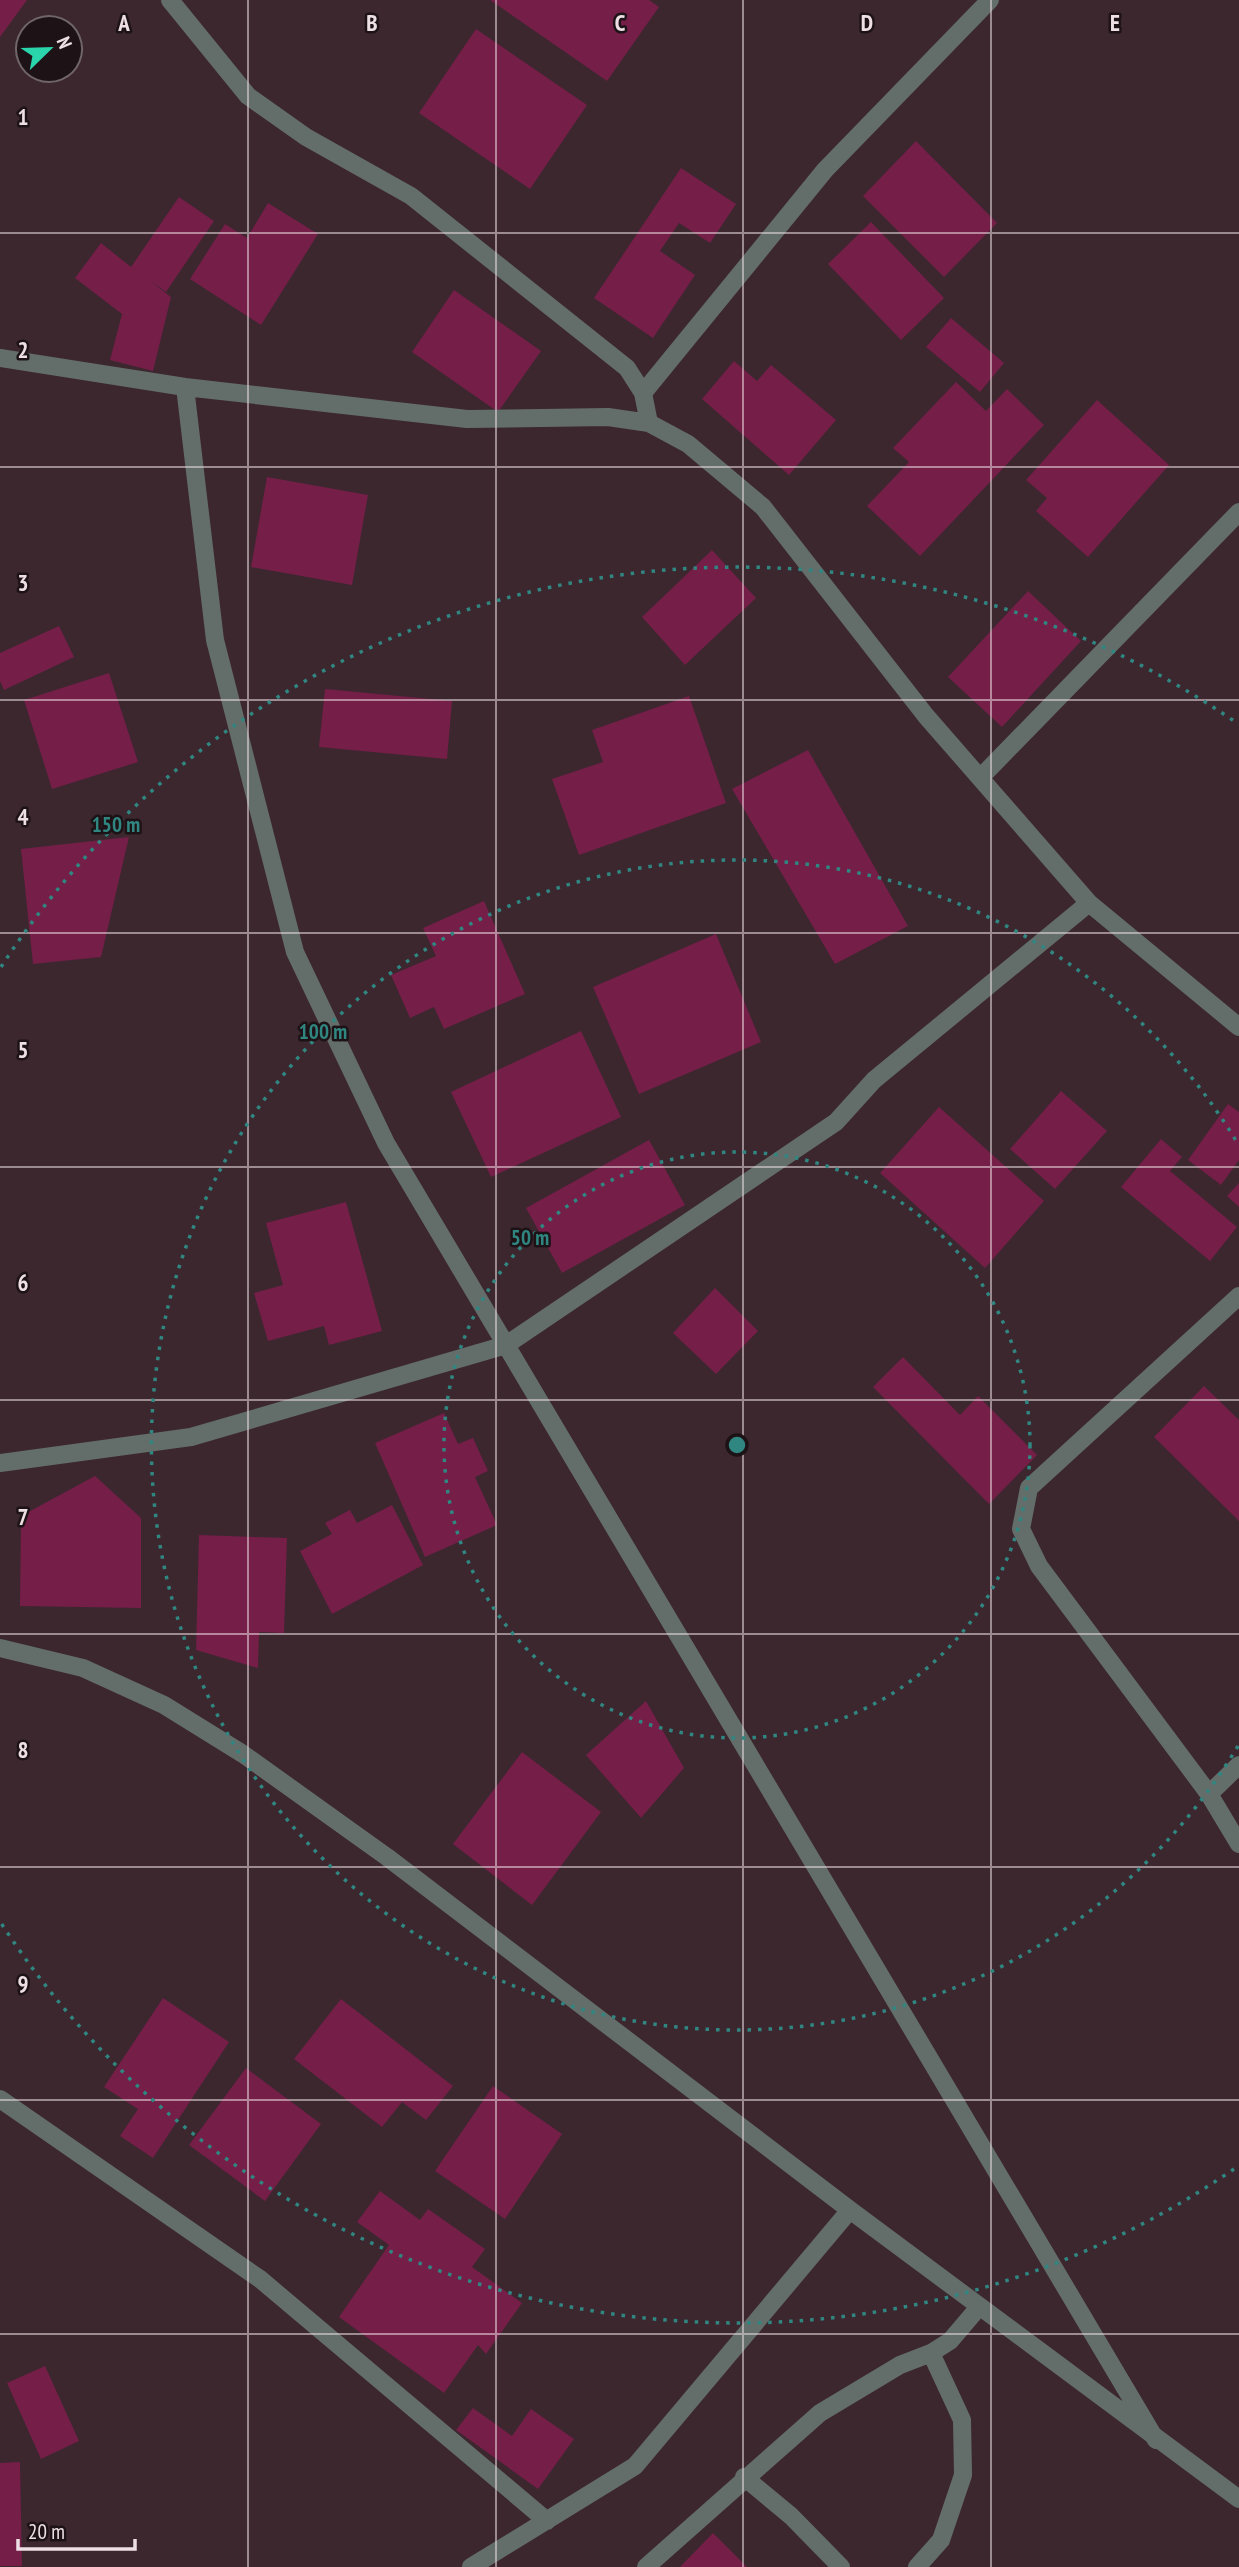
<svg xmlns="http://www.w3.org/2000/svg" width="1239" height="2567" font-family="'PT Sans Narrow',sans-serif">
<style>
.building{fill:#741e48}
.lines{fill:none;stroke-linecap:round;stroke-linejoin:round}
.minor{stroke:#636e6a;stroke-width:18}
.grid{fill:none;stroke:#eddfe4;stroke-width:2;stroke-opacity:0.55}
.ring{fill:none;stroke:#308680;stroke-width:3.5;stroke-dasharray:3.5 7}
.grid-label{font-size:23px;text-anchor:middle;font-weight:bold;fill:#eddfe4;stroke:#1d1317;stroke-width:5;stroke-linejoin:round;paint-order:stroke}
.centre{fill:#308680;stroke:#1d1317;stroke-width:3.5}
.ring-label{font-size:21px;text-anchor:middle;font-weight:bold;fill:#308680;stroke:#1d1317;stroke-width:5;stroke-linejoin:round;paint-order:stroke}
</style>
<rect width="100%" height="100%" fill="#3c272f"/>
<path class="building" d="M0,0H27L0,37Z
M490,0H649L659,7L607,81Z
M476,29L587,105L530,189L419,113Z
M916,141L997,223L944,277L863,196Z
M681,168L736,204L710,243L679,223L660,251L695,275L653,338L594,298Z
M179,197L214,221L166,292L149,280L171,297L153,371L110,360L122,314L75,278L101,243L131,267Z
M268,203L318,234L261,325L190,279L225,224L247,238Z
M871,222L944,298L901,340L828,264Z
M454,290L541,351L498,412L412,352Z
M951,318L1004,363L980,392L926,347Z
M734,361L757,381L771,365L836,420L789,475L702,399Z
M956,382L986,411L1007,389L1044,425L920,556L867,506L909,462L893,448Z
M1097,400L1169,465L1088,557L1036,511L1047,498L1026,480Z
M267,477L368,495L352,585L251,567Z
M712,550L756,598L685,665L642,617Z
M1028,591L1081,641L1002,727L948,677Z
M59,626L74,657L4,690L0,681V653Z
M109,673L138,762L52,789L24,700Z
M325,689L452,701L447,759L319,747Z
M689,696L726,803L579,855L552,779L603,762L592,730Z
M808,750L908,926L835,964L732,789Z
M129,837L101,957L33,964L21,849Z
M484,901L525,994L444,1029L434,1007L410,1018L391,975L436,956L423,928Z
M716,934L761,1042L639,1094L593,987Z
M581,1031L621,1117L491,1177L451,1092Z
M1061,1091L1107,1131L1055,1189L1010,1149Z
M1228,1104L1239,1112V1160L1221,1185L1188,1160Z
M939,1107L1044,1201L985,1268L880,1173Z
M1161,1139L1182,1157L1170,1171L1237,1227L1210,1261L1121,1187Z
M649,1140L685,1205L562,1273L526,1208Z
M1239,1183V1207L1227,1196Z
M346,1202L382,1331L329,1345L324,1326L268,1341L254,1293L283,1285L266,1223Z
M715,1288L758,1331L716,1374L673,1333Z
M903,1357L960,1415L978,1396L1037,1455L989,1504L873,1387Z
M1204,1386L1239,1420V1521L1154,1437Z
M444,1413L458,1444L473,1438L488,1471L475,1477L497,1525L425,1557L375,1443Z
M95,1476L141,1518V1608L20,1606L21,1516Z
M392,1505L423,1565L332,1614L300,1551L332,1534L325,1523L350,1510L357,1523Z
M199,1535L287,1538L284,1633L259,1632L258,1668L196,1650Z
M646,1701L684,1768L641,1818L586,1755Z
M522,1752L601,1812L532,1905L453,1844Z
M163,1998L229,2042L153,2158L120,2136L138,2109L104,2087Z
M341,1999L453,2086L426,2120L402,2102L382,2127L294,2059Z
M246,2068L321,2124L265,2201L189,2145Z
M493,2086L562,2134L505,2219L435,2171Z
M380,2191L420,2220L428,2209L485,2249L472,2267L522,2303L486,2354L478,2345L444,2393L339,2317L389,2245L357,2222Z
M45,2366L79,2441L41,2459L7,2383Z
M473,2408L512,2436L531,2409L574,2439L538,2489L456,2430Z
M20,2462L22,2566H0V2463Z
M713,2533L747,2567H680Z"/>
<g class="lines">
<path class="minor" d="M170,0L248,96L306,137L411,196L627,368L643,393L649,423
M0,358L185,387L467,419L608,417L649,423L688,444L763,507L926,716L1089,903L1239,1027
M185,387L215,640L295,952L386,1143L1156,2440
M643,393L825,170L990,0
M980,778L1239,512
M1239,1296L1029,1488L1021,1529L1039,1566L1209,1794L1239,1844
M0,1463L191,1437L506,1345L836,1122L874,1080L1089,903
M0,1648L83,1668L164,1705L243,1754L387,1857L850,2210L1239,2499
M1209,1794L1239,1765
M0,2099L260,2279L547,2521
M744,2477L791,2516L841,2567
M471,2567L635,2466L850,2210
M646,2567L820,2413L900,2365L931,2353L950,2341L979,2307
M917,2567L941,2540L963,2475L962,2420L931,2353"/>
</g>
<path class="grid" d="M248,0V2567M496,0V2567M743,0V2567M991,0V2567M0,233H1239M0,467H1239M0,700H1239M0,933H1239M0,1167H1239M0,1400H1239M0,1634H1239M0,1867H1239M0,2100H1239M0,2334H1239"/>
<g class="ring">
<circle cx="737" cy="1445" r="293"/>
<path d="M1238 1746A585 585 0 1 1 1238 1144"/>
<path d="M1234 2169A878 878 0 0 1 1 1923M1 967A878 878 0 0 1 1234 721"/>
</g>
<g class="grid-label">
<text x="124" y="31">A</text>
<text x="372" y="31">B</text>
<text x="620" y="31">C</text>
<text x="867" y="31">D</text>
<text x="1115" y="31">E</text>
<text x="23" y="125">1</text>
<text x="23" y="358">2</text>
<text x="23" y="591">3</text>
<text x="23" y="825">4</text>
<text x="23" y="1058">5</text>
<text x="23" y="1291">6</text>
<text x="23" y="1525">7</text>
<text x="23" y="1758">8</text>
<text x="23" y="1992">9</text>
</g>
<circle cx="737" cy="1445" r="10" class="centre"/>
<g class="ring-label">
<text x="116" y="832">150 m</text>
<text x="323" y="1039">100 m</text>
<text x="530" y="1245">50 m</text>
</g>
<g transform="translate(49 49) rotate(67)"><circle r="33" fill="#1d1317" stroke="#706569" stroke-width="2"/>
<path d="M0-5L12 26L0 18L-12 26Z" fill="#2ad5ac"/>
<text y="-10" font-size="19" font-weight="bold" text-anchor="middle" fill="#eddfe4">N</text>
</g>
<path d="M18 2539v10h117v-10" fill="none" stroke="#eddfe4" stroke-width="3.5"/>
<text x="28" y="2539" font-size="21" fill="#eddfe4" stroke="#1d1317" stroke-width="5" paint-order="stroke">20 m</text>
</svg>
